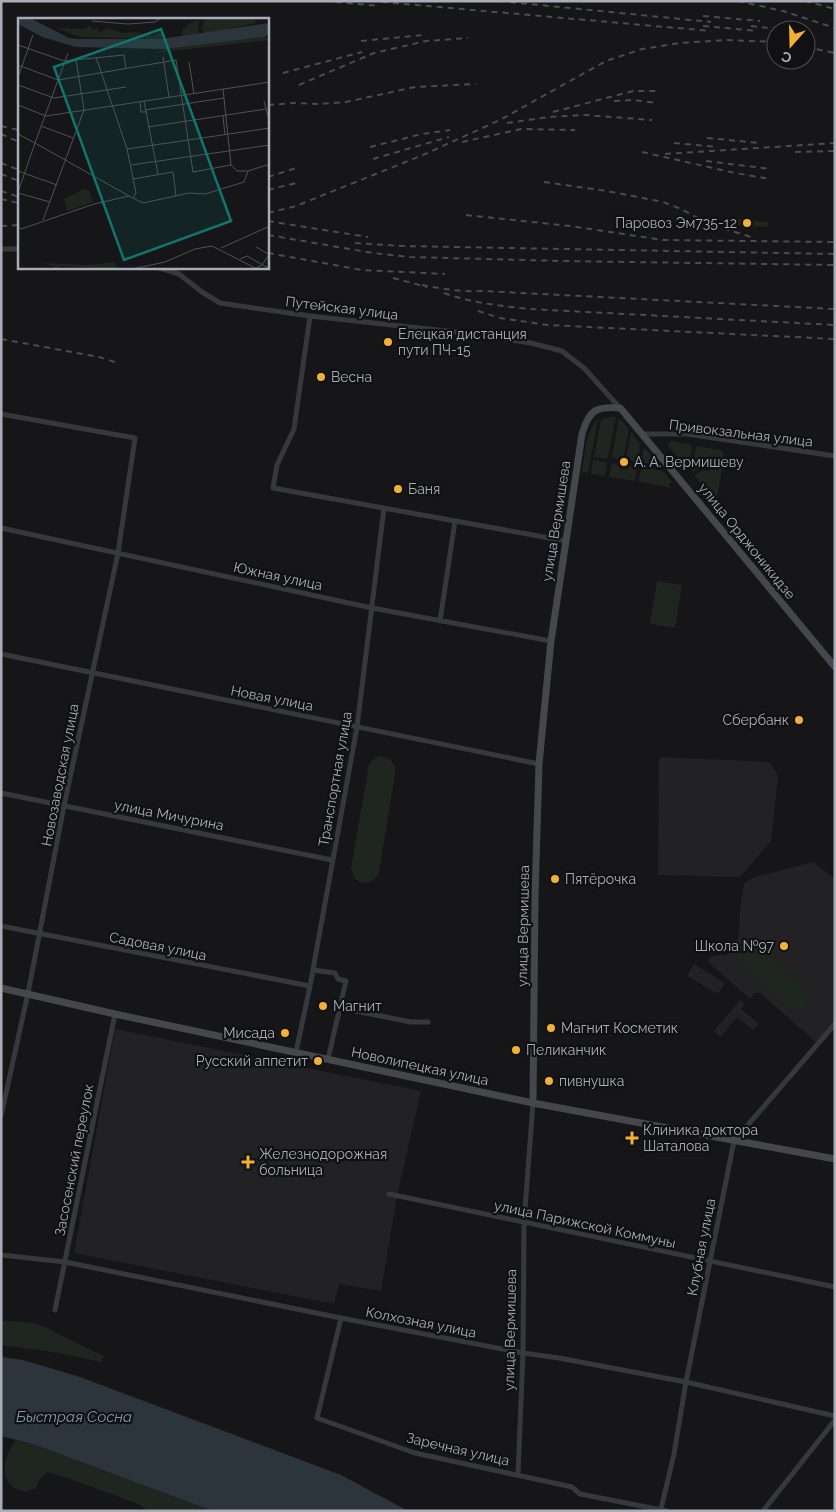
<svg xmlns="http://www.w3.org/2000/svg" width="836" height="1512" font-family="Raleway,sans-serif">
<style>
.built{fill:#222225}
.green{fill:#1e261f}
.water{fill:#2c353c}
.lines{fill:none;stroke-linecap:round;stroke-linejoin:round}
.street{stroke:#37383d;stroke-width:5}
.secondary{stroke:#45474d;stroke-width:7}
.rail{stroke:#4a4c52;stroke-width:2;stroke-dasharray:6 5;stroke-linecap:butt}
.poi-dot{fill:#f2b134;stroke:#111113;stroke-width:2}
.labels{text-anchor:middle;stroke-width:4.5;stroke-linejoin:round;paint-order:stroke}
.poi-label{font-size:14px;fill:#a8adb8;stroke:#111113;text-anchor:start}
.street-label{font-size:14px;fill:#a8adb8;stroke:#111113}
.water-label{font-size:15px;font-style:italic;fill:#7f9bb3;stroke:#111113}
.inset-road{fill:none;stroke:#505258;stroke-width:1}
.view{fill:#0f766e;fill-opacity:0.15;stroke:#0f766e;stroke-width:2.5}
.inset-edge{fill:none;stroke:#a8adb8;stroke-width:2.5}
</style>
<rect width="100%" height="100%" fill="#161618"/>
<path class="built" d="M659,757L770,762L778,776L771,841L740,877L658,875Z
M813,862L835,879V1024L818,1044L760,993H755L750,999L707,961L712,956L727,955L739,937L740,910L744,883L755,877Z
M694,964L725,983L718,994L687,976Z
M740,1000L745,1004L741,1009L759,1024L753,1030L737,1017L721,1037L714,1031Z
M115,1029L421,1091L397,1196L381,1291L339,1284L334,1304L74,1253Z"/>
<path class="green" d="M738,219L768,222V227L738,225Z
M609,417H616L608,457L607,459L594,457L601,420Z
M619,418L629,429L624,455L620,456L617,459L612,457Z
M598,419L588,473L582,472C585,454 585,433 598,419Z
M631,431L640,444L638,461L636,462L632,461L630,458L627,455Z
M672,441L692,445L689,470L668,446V443Z
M696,446L721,450L723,453V459L709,464H704L703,467L692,472Z
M644,447L660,466L641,462Z
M593,460L606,462L607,464L605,476L591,474Z
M723,462L717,499L715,500L694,475L704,470L707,471L710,470V467Z
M612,463L616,464L620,469L627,470L631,466L637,468L635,481L609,477Z
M642,467L663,471L672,482L669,484L671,488L638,481Z
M657,581L682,585L675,628L650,624Z
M381,756L390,759L396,768L379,872C374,884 363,886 354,878L351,868L369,764L376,757Z
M748,945L757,946L808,990L810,998L806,1007L798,1011L789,1008L740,966C736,957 739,949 748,945Z
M1,1321C18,1321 43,1322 56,1333L104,1356L101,1362L59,1353L1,1345Z
M16,1440L33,1444L213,1511H148L138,1504L68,1478L47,1472L40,1479L36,1488L25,1492C20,1490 13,1488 10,1485C0,1470 6,1453 16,1440Z"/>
<path class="water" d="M1,1357L23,1360L80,1377L341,1475L408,1511H213L33,1444L1,1436Z"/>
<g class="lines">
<path class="street" d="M1,249H19
M160,268L179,274L202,292L220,303L310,316L474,334L531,343L562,351L584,368L620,408
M310,316L294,429L277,465L273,488L566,541
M1,414L135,438L118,553L64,806L28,993L1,1116
M643,434H687L835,456
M1,528L372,608L551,641
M440,621L455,521
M1,654L539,764
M1,793L332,860
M1,926L310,986
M313,970L335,973L338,979L346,981L328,1059
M340,1008L411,1022H428
M296,1052L310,986L357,727L384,508
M389,1194L835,1287
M1,1255L65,1262L341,1318L523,1353L559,1358L686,1382L835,1416
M55,1310L115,1014
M341,1318L317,1418L415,1453L572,1487L580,1494L667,1511
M518,1474L523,1353L524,1222L533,1103
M661,1509L674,1454L686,1382L734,1141L835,1024
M763,1511L835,1420"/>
<path class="secondary" d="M1,988L115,1014L533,1103L835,1159
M533,1103L535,897L539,764L551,641L582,434C589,410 596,406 620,408L622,410L835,667"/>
<path class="rail" d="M325,1L379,6
M371,1L711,31
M499,1L711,22
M738,1L783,11L835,28
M805,1L835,9
M703,16L760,21
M703,26L757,31
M751,26L787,30
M361,41L423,35
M806,47L835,53
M283,73L362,52
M299,85L374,53L426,41L468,38
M614,101L633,100L657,103
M268,105L294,103L320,104L346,102L415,87L476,84
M553,112L633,91H660
M507,123L549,117L585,115L652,120
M1,126L19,130
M1,134L19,142
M707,138L760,143
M462,142L521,129L575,130
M674,143L718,147
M370,147L422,134L450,130
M642,152L735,173L770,179
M795,152L835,151
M665,154L835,143
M373,159L449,137
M706,161L771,169
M1,163L19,170
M1,174L19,181
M268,177L296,168
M544,182L607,191L663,202L681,209L709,224L751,237
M268,190L300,182
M1,191L19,197
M1,199L19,203
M268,213L296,206L423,155L500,120L606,61L642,49L680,43L727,40L776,42
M466,215L570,226L663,240L835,242
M268,221L368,237
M1,226L19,225
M268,235L373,253L410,257L562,261L835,265
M355,243L402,246L835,254
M268,253L362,270L445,274
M393,278L427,287
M422,285C442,289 462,292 483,291L835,309
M444,293C472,303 501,306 530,309L835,325
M478,311L500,318L548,325L835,339
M1,339L99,357L118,363"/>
</g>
<g class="poi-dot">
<circle cx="747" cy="223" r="5"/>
<circle cx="388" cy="342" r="5"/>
<circle cx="321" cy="377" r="5"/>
<circle cx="624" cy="462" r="5"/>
<circle cx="398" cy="489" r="5"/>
<circle cx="799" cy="720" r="5"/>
<circle cx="555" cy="879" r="5"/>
<circle cx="784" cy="946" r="5"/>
<circle cx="323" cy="1006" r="5"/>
<circle cx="551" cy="1028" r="5"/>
<circle cx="285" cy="1033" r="5"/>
<circle cx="516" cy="1050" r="5"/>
<circle cx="318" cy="1061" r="5"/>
<circle cx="549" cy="1081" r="5"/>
<path d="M629.5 1130.5h5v5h5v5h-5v5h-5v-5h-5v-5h5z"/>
<path d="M245.5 1154.5h5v5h5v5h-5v5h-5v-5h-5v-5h5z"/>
</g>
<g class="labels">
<g class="poi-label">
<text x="737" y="228" text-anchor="end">Паровоз Эм735-12</text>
<text x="398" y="339">Елецкая дистанция<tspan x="398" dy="16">пути ПЧ-15</tspan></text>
<text x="331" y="382">Весна</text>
<text x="634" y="467">А. А. Вермишеву</text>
<text x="408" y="494">Баня</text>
<text x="789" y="725" text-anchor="end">Сбербанк</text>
<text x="565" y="884">Пятёрочка</text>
<text x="774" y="951" text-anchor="end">Школа №97</text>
<text x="333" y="1011">Магнит</text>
<text x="561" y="1033">Магнит Косметик</text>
<text x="275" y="1038" text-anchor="end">Мисада</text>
<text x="526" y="1055">Пеликанчик</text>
<text x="308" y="1066" text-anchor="end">Русский аппетит</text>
<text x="559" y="1086">пивнушка</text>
<text x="643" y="1135">Клиника доктора<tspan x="643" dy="16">Шаталова</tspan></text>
<text x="259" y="1159">Железнодорожная<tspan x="259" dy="16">больница</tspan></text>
</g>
<g class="street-label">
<text transform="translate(342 308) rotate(7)" y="5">Путейская улица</text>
<text transform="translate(741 433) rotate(7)" y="5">Привокзальная улица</text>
<text transform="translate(556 521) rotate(-81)" y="5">улица Вермишева</text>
<text transform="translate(747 541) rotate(51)" y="5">улица Орджоникидзе</text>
<text transform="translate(278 576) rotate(12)" y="5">Южная улица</text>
<text transform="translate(272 698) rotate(11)" y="5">Новая улица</text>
<text transform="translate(60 775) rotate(-79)" y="5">Новозаводская улица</text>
<text transform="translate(335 779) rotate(-80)" y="5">Транспортная улица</text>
<text transform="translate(169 815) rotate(11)" y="5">улица Мичурина</text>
<text transform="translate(523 926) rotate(-89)" y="5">улица Вермишева</text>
<text transform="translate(158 946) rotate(11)" y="5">Садовая улица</text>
<text transform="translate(420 1066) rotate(12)" y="5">Новолипецкая улица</text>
<text transform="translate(74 1160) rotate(-79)" y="5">Засосенский переулок</text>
<text transform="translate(585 1224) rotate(12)" y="5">улица Парижской Коммуны</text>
<text transform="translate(701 1247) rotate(-79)" y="5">Клубная улица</text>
<text transform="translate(421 1322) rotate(11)" y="5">Колхозная улица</text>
<text transform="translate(510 1330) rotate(-89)" y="5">улица Вермишева</text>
<text transform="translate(458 1449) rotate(13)" y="5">Заречная улица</text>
</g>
<g class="water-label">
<text x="74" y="1422">Быстрая Сосна</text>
</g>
</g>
<g transform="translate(18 18)">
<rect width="251" height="251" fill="#161618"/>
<path d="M187,0H226L237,1L238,5L187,16L184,10ZM181,2L180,17H164V13L172,5ZM72,7L75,11L80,10L81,15L90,10L104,15L116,14L135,18L140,14L145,17L142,21L62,19L38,10L67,11ZM251,19V22L137,35L154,29ZM66,171L71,172L75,184L49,193L46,181ZM97,244L99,251L44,248L36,251V248L22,245L69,247Z" fill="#1e261f"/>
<path d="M0,0H12L51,20L60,21H142L251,5V15L247,19L147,31L58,29L24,19L0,6Z" fill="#2c353c"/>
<path class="inset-road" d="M74,3L110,6L137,4L143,0M0,27L46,43L106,37L108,51M50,35L17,125L111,178L125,185L171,175L187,176L226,164L230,153L252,146M78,39L109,131L118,175L115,180M145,39L151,79M171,44L176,76M0,47L40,62L158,42L175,154L213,147L219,153H230M0,59L15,17M0,67L36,80L108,69M205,71L213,147M126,83L140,156M246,83L252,106M122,84L123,94H128M0,87L28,98L252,64M127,92L206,80M205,98L207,117M23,108L55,120M130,109L248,91M0,116L17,125L0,174M109,131L252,110M113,147L252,127M0,153L39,167M115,161L155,154L158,178M0,175L32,184M25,202L66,92L58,42M0,208L3,211L76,186L111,178M238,229L252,237M203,230L252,208M222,241L229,238L252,251M238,250L244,247L252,235M114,251L147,244L177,231L194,228L239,251"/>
<path class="view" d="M143,11L213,203L106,242L36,49Z"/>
<rect width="251" height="251" class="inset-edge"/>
</g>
<rect width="836" height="1512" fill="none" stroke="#a8adb8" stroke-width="5"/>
<g transform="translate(791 45) rotate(200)"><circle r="24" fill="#111113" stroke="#4d4f55"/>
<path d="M0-4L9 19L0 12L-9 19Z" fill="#f2b134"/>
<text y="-8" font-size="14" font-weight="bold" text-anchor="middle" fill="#a8adb8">С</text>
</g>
</svg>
